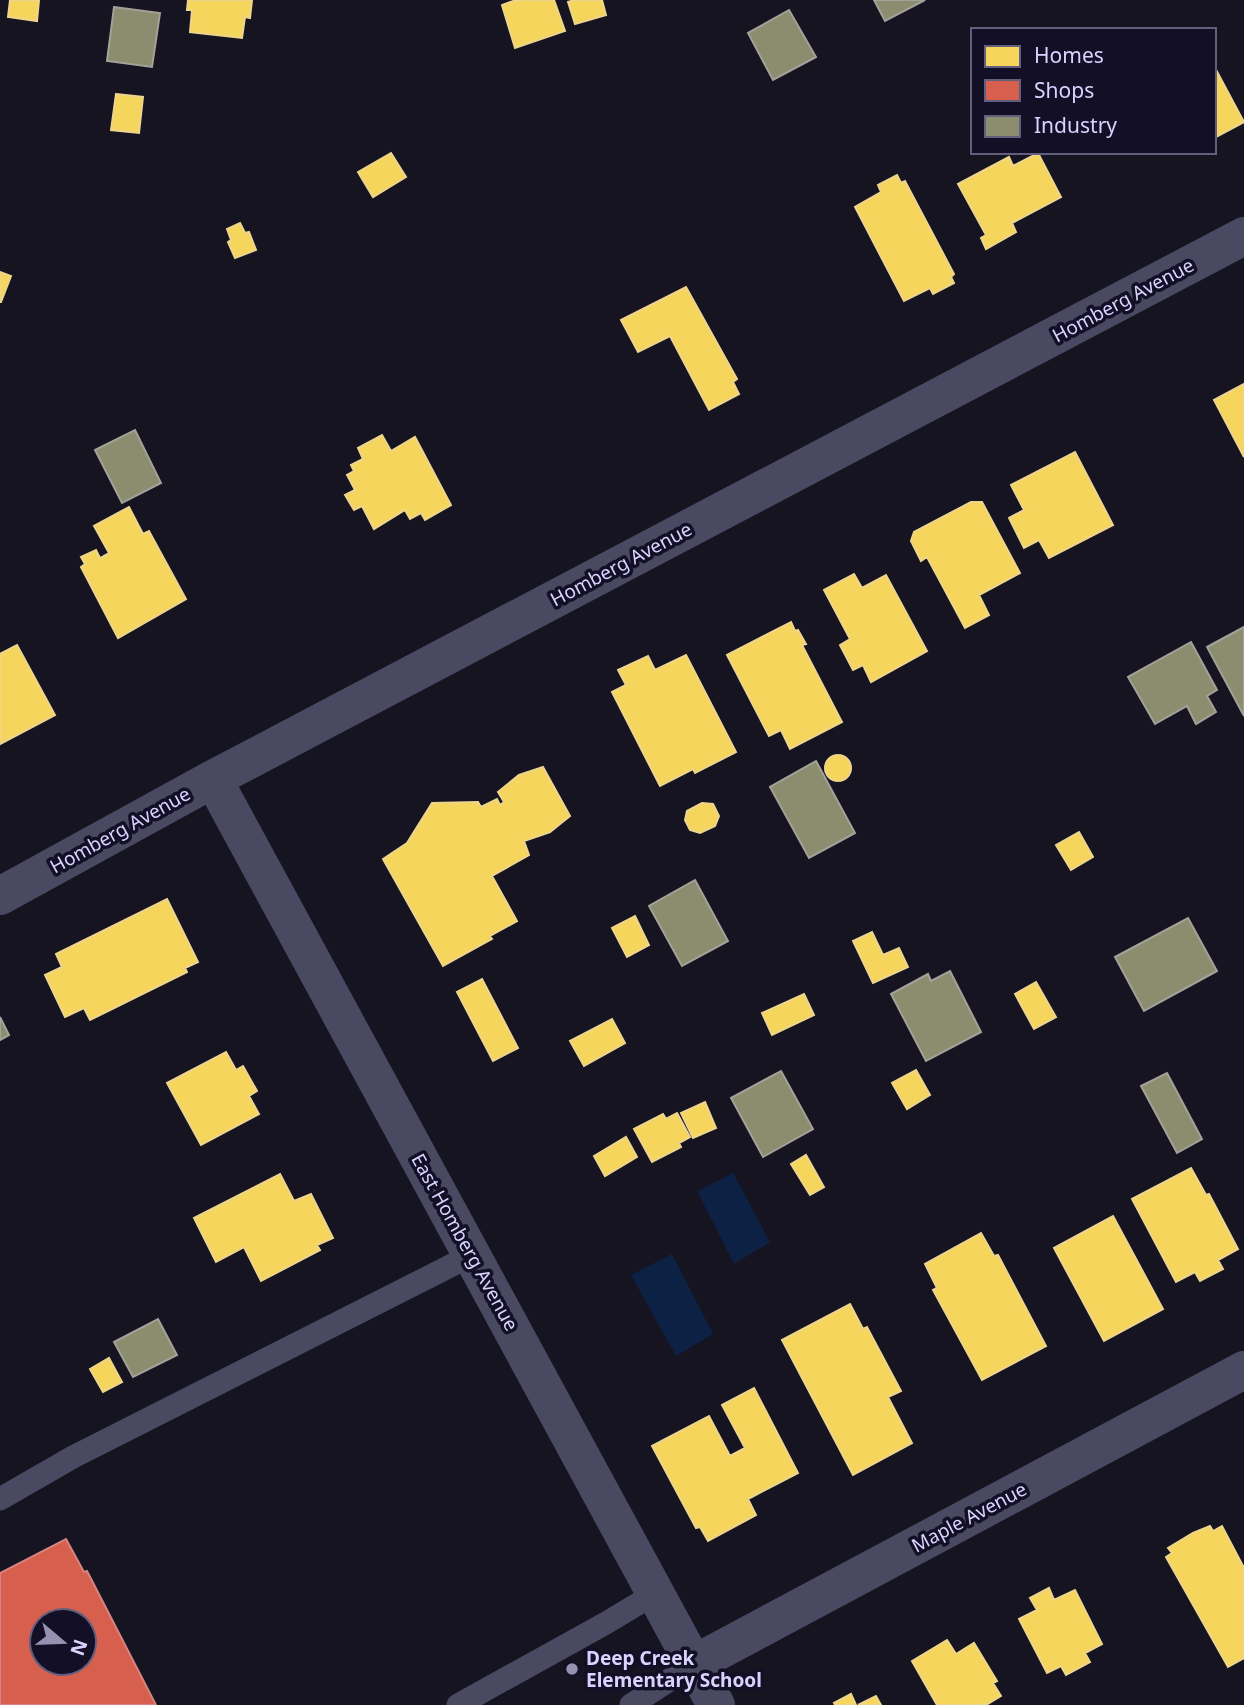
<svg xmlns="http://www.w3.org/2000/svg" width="1244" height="1705" font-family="'Noto Sans',sans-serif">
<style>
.water{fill:#0d2144}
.homes{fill:#f6d55c;stroke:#edd58d;stroke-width:2}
.shops{fill:#d6604d;stroke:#d78382;stroke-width:2;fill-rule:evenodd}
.industry{fill:#8c8c6e;stroke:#a3a29a;stroke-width:2}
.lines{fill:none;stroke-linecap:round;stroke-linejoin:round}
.service{stroke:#4a4962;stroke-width:23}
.minor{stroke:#4a4962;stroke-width:38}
.poi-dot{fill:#9591b1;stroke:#130f26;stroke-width:2.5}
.labels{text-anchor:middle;stroke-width:7;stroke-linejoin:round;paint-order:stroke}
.street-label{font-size:19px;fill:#d9d4ff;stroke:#130f26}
.poi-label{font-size:19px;font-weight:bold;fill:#d9d4ff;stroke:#130f26;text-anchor:start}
</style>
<rect width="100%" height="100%" fill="#161421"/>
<path class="water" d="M733,1173L770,1242L734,1264L697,1191Z
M672,1254L713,1334L676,1356L631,1275Z"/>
<path class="homes" d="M10,0H39L37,21L8,17Z
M188,0H252L250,18L245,17L242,38L190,32L192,10H187Z
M516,0H554L565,31L515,48L502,5Z
M574,0H602L606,15L575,24L568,2Z
M1214,66L1244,122L1214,138Z
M116,94L143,97L139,133L111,130Z
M391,153L406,177L373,197L358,172Z
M1038,153L1061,197L1012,223L1016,232L986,249L981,238L986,235L958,184L1009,157L1013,166Z
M897,175L901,183L905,181L954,274L951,277L954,283L933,294L930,288L904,301L855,207L881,192L878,185Z
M240,223L245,233L249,232L256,250L235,258L228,242L231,240L227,229Z
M0,272L11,276L1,302H0Z
M686,287L737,379L733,382L739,394L709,410L670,336L638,352L621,320Z
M1244,384V457L1214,400Z
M382,435L391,451L415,437L451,505L425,520L421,513L410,519L405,510L374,529L362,506L354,510L345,495L355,490L347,475L354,471L351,465L363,459L358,448Z
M1075,452L1113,525L1049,558L1039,540L1024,548L1009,518L1024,510L1011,485Z
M971,502H982L1020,573L979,595L989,615L965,628L927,557L921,561L911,541L914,532Z
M129,507L143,534L149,531L186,599L118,638L81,567L85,564L81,557L96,550L100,558L109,553L94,526Z
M854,574L862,588L886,575L927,651L871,682L863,665L853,670L840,645L850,639L824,590Z
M791,622L795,631L798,630L806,644L802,645L842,722L790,749L781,730L769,736L727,655Z
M17,645L55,715L0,744V654Z
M686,655L736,752L695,773L693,769L660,786L612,692L626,685L618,670L648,656L655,670Z
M825 768a13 13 0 1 1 26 0a13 13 0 1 1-26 0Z
M543,767L570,816L550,832L524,841L529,855L492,876L517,921L490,936L492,939L443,966L383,859L407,843L432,803L478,802L481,807L497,799L500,805L504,802L498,792L519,775Z
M702,803L713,804L719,816L715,826L700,833L690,830L685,820L687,811Z
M1079,832L1093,857L1071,870L1056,845Z
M167,899L198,962L185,968L187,972L90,1020L84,1008L65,1017L45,975L62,967L56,954Z
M635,916L649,945L627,957L612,928Z
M872,932L883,955L899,948L908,967L873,983L853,941Z
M482,979L518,1048L493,1061L457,992Z
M1036,982L1056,1017L1034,1029L1015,994Z
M804,994L814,1015L772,1035L762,1013Z
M612,1019L625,1043L584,1066L570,1041Z
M226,1052L236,1070L243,1066L257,1091L249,1096L259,1114L201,1145L167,1083Z
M916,1070L930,1095L907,1109L892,1083Z
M705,1102L716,1128L693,1138L681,1113Z
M677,1113L690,1137L679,1143L681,1147L652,1162L634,1129L663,1114L666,1119Z
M626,1137L637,1157L605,1176L594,1156Z
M806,1155L824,1187L810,1195L791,1164Z
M1191,1168L1206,1195L1209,1194L1238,1249L1218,1260L1223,1269L1200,1281L1195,1272L1176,1282L1132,1199Z
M280,1174L294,1201L311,1194L333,1238L317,1245L320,1250L261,1281L244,1247L216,1262L194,1218Z
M1113,1216L1163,1309L1104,1341L1054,1248Z
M981,1233L994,1256L998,1255L1046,1346L982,1380L933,1290L937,1288L925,1264Z
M850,1304L863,1329L867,1327L901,1391L888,1397L912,1443L853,1475L782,1340Z
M109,1358L122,1382L103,1392L90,1369Z
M754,1388L798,1473L748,1499L756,1515L708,1541L700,1527L696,1528L652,1446L709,1416L730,1456L745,1448L722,1405Z
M1210,1526L1213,1531L1222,1526L1244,1568V1658L1228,1667L1166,1557L1172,1553L1168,1548L1193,1533Z
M1049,1588L1054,1600L1075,1590L1102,1644L1085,1653L1090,1662L1066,1675L1061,1666L1047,1673L1019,1619L1037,1610L1030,1598Z
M947,1640L956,1654L974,1643L997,1681L993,1683L1001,1696L986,1705H937L912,1661Z
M851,1694L856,1705H835L834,1703Z
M876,1696L881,1705H858Z"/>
<path class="shops" d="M66,1539L84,1572L87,1571L156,1705H0V1573ZM42,1621H84V1663H42Z"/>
<path class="industry" d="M874,0H925L885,21Z
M114,7L160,13L152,67L107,61Z
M789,10L816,57L773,80L748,33Z
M135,430L161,483L122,503L95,450Z
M1244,627V716L1207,647Z
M1191,642L1217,690L1207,696L1216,712L1196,724L1187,706L1155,724L1128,677Z
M816,761L855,833L809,858L770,787Z
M695,880L728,941L682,966L649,906Z
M1188,918L1217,971L1144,1011L1115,957Z
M950,971L981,1032L926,1061L891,994L928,974L931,981Z
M0,1017L9,1035L0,1040Z
M781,1071L813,1129L763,1157L731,1098Z
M1167,1073L1202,1139L1177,1153L1141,1086Z
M158,1319L177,1355L133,1377L114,1342Z"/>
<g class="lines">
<path class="service" d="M0,1499L73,1457L472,1255
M458,1705L606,1623L656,1593
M631,1705L694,1664"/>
<path class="minor" d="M213,779L716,1705
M0,896L213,779L1244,236
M694,1664L1244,1370"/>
</g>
<circle class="poi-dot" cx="572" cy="1669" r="7"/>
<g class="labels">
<g class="street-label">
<text transform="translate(1123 300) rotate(-28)" y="7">Homberg Avenue</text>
<text transform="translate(621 564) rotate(-28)" y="7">Homberg Avenue</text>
<text transform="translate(120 830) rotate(-29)" y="7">Homberg Avenue</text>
<text transform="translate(465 1242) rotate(61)" y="7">East Homberg Avenue</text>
<text transform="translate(969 1517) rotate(-28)" y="7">Maple Avenue</text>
</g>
<g class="poi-label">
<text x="586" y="1665">Deep Creek<tspan x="586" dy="22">Elementary School</tspan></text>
</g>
</g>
<rect x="971" y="28" width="245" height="126" fill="#130f26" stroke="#625e7d" stroke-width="2"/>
<rect x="985" y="46" width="35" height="21" fill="#f6d55c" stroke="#625e7d" stroke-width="2"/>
<text x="1034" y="63" font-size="21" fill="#d9d4ff">Homes</text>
<rect x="985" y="80" width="35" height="21" fill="#d6604d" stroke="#625e7d" stroke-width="2"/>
<text x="1034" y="98" font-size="21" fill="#d9d4ff">Shops</text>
<rect x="985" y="116" width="35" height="21" fill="#8c8c6e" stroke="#625e7d" stroke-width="2"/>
<text x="1034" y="133" font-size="21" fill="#d9d4ff">Industry</text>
<g transform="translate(63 1642) rotate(109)"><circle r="33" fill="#130f26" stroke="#625e7d" stroke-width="2"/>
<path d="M0-5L12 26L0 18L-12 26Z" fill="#9591b1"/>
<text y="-10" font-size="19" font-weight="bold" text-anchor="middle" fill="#d9d4ff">N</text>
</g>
</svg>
